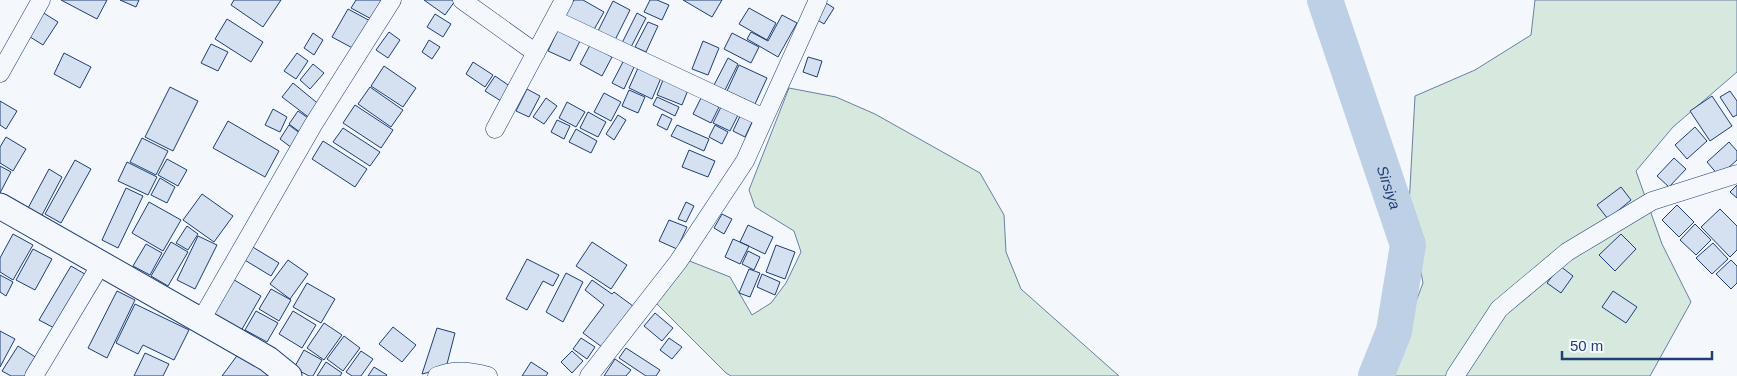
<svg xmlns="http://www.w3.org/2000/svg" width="1737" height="376" font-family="Helvetica,sans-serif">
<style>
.green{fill:#d7e8df;stroke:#687fa3}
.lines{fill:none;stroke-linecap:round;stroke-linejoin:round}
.river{stroke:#bed0e5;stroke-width:36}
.building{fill:#d5e0f0;stroke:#1d3f73}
.street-casing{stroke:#1d3f73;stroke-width:19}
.secondary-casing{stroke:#1d3f73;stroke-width:27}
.street{stroke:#f4f7fb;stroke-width:18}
.secondary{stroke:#f4f7fb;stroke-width:25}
.labels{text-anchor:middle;stroke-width:4;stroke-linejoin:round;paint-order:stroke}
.water-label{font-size:15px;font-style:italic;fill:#1d3f73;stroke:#f4f7fb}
</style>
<rect width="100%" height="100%" fill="#f4f7fb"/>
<path class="green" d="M1535,0H1737V72L1673,127L1636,171L1662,244L1691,302L1650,376H1388L1423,283L1409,206L1415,96L1475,70L1531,35Z
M789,88L836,97L875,114L980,173L1004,215L1006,252L1021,289L1119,376H731L726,373L654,301L687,260L730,277L752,315L771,303L786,283L801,252L794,231L755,207L749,190Z"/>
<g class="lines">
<path class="river" id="s1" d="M1325,0L1408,245L1394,331L1376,376"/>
</g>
<path class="building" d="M61,0H107L97,19Z
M120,0H139L136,7Z
M234,0H281L263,27L231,5Z
M356,0H387L375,21L351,8Z
M424,0H453L455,1L445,15Z
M574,0H583L604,12L592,33L564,17Z
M650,0H657L669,5L662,20L644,12Z
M683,0H722L712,17Z
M613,1L630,10L613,44L596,35Z
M826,3L834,8L824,24L816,19Z
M749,8L776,23L767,40L739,24Z
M348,9L374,23L358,51L332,37Z
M42,12L58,22L43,45L27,35Z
M637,13L646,18L630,49L621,45Z
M435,14L451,24L443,37L427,27Z
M782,15L797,23L778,57L747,39L751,32L768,41Z
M227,19L263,42L251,62L215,39Z
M648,22L658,26L646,52L635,47Z
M559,28L581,39L570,61L548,51Z
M389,32L400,40L388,58L376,50Z
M313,33L323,40L314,55L304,48Z
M732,33L759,47L751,63L724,49Z
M429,40L440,47L432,59L422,52Z
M703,41L719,48L708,75L692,69Z
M211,44L228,52L218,71L201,63Z
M590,45L612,57L602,76L580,64Z
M64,53L91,67L80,88L54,74Z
M297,53L308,61L296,79L284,71Z
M808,57L822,61L817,77L803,72Z
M728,58L738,64L724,92L713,87Z
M624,60L635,65L624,89L612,83Z
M473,62L493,75L485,87L466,74Z
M313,64L324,73L310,89L300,80Z
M739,65L767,78L755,104L727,91Z
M384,66L416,88L403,107L371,86Z
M638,68L661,78L652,99L629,88Z
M495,76L511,87L501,101L485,91Z
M663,80L688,90L682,105L657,95Z
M293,83L321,106L311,119L282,97Z
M170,87L198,101L173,151L145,137Z
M370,87L403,110L391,127L358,104Z
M527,89L540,96L529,117L516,111Z
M629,90L645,97L638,113L622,106Z
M1730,91L1737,101V115L1733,117L1720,97Z
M604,93L621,102L611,121L594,112Z
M1712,96L1732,126L1710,141L1690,111Z
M657,97L679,107L675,116L653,105Z
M546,98L557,106L544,124L533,117Z
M701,98L719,107L711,123L693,114Z
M0,101L17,111L6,129L0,125Z
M567,102L585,112L576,127L559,118Z
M355,105L393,130L381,148L343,123Z
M722,105L739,113L730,131L713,123Z
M273,109L287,117L280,132L265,125Z
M298,111L311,120L301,133L289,124Z
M588,112L606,122L598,137L580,128Z
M662,114L672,119L667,130L657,125Z
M741,114L753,120L745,137L733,131Z
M618,115L626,120L614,140L606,134Z
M557,120L570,126L564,139L551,132Z
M228,121L279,151L265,177L213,148Z
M289,125L301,134L292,148L280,139Z
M677,125L709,139L704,151L671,136Z
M715,125L728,132L722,144L709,137Z
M1695,127L1707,141L1687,159L1675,145Z
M343,128L380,152L370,166L333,142Z
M576,129L597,141L591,153L569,142Z
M6,137L26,149L13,171L0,163V147Z
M142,138L168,151L156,175L130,162Z
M323,141L367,169L355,187L312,159Z
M1729,142L1737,151V160L1719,176L1707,162Z
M689,150L715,161L708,177L682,167Z
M1674,158L1686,169L1669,187L1657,176Z
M167,159L187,170L178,186L158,175Z
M75,160L91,169L61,223L45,214Z
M127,162L157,177L148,195L118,181Z
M0,166L11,172L0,193Z
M49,169L62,177L41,217L27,210Z
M160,178L175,187L167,203L151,195Z
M1737,185V198L1730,192Z
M1621,187L1631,200L1608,219L1597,205Z
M126,188L143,196L118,248L102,240Z
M202,194L233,216L214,242L183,220Z
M149,202L181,220L163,251L132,233Z
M686,202L694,206L686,222L678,219Z
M1677,205L1694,222L1679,237L1662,220Z
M1720,209L1737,226V250L1730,257L1701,227Z
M722,214L732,219L724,234L714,228Z
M669,220L687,227L677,249L659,241Z
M1695,224L1711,240L1696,255L1680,240Z
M748,225L773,237L765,254L740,242Z
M187,226L198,234L188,250L176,243Z
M13,234L33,245L13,280L0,272V258Z
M1621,234L1636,249L1615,271L1599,255Z
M198,236L217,245L195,289L177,280Z
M733,239L749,246L740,264L725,257Z
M171,242L188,252L168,286L151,276Z
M592,242L627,265L611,289L576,266Z
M1713,243L1728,259L1712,274L1696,258Z
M146,244L162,253L150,275L133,266Z
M776,245L795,252L785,279L766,272Z
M251,246L279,263L271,276L243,259Z
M33,249L52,259L35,290L16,280Z
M748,251L760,257L754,270L742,264Z
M527,259L559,275L553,286L543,281L527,310L506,299Z
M288,260L308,274L290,299L270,284Z
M1731,260L1737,266V283L1731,289L1716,274Z
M71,266L90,277L58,330L39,320Z
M1560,266L1573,276L1561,293L1547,283Z
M749,269L760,273L750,297L739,293Z
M566,273L583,282L563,322L546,312Z
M762,274L780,282L775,295L757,287Z
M0,275L13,282L6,296L0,292Z
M231,278L261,296L241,331L210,313Z
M592,280L612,294L614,292L633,306L602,347L583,333L604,305L585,290Z
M307,283L335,299L321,323L293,307Z
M271,289L291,300L279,321L259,309Z
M117,291L135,300L107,358L88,348Z
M1613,291L1637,307L1626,323L1602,307Z
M135,304L189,330L174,360L143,345L138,354L116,343Z
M256,311L278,323L267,342L245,330Z
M293,311L316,325L302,348L279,334Z
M655,313L673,328L662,341L644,326Z
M324,323L342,335L324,360L307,348Z
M393,327L416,345L402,362L379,344Z
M437,328L455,333L446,368L422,374Z
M0,331L15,339L0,367Z
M344,336L360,348L343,371L327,359Z
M581,338L595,347L587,359L573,349Z
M669,338L682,347L672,359L660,350Z
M18,346L40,360L30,376H11L2,371Z
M626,348L660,370L656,376H646L619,358Z
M304,350L322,360L313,376H309L294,368Z
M361,351L373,359L361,376H352L346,372Z
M572,351L583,361L572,373L561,362Z
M145,353L169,364L163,376H134Z
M239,353L271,376H222Z
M615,359L631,370L626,376H604Z
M326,362L342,373L340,376H317Z
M531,362L548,373L546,376H522Z
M374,367L387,375L386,376H368Z"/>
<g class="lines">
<defs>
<path id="street" d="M462,0L536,53
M555,20L764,118
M0,73L41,0
M495,129L564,0
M201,320L313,125L392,0
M34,376L101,264
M437,376C455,369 470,371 488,376
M589,376L678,262L745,161L818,0
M1455,376L1499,309L1567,252L1652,201L1737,174"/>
<path id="secondary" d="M0,206L268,359L289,376"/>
</defs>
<use href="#street" class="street-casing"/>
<use href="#secondary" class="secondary-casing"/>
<use href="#street" class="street"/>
<use href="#secondary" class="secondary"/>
</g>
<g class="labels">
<g class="water-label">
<text dy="5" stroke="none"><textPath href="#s1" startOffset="198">Sirsiya</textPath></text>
</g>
</g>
<path d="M1562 351v8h150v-8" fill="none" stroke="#1d3f73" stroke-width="2.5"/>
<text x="1570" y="351" font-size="15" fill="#1d3f73" stroke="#f4f7fb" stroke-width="4" paint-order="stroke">50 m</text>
</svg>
